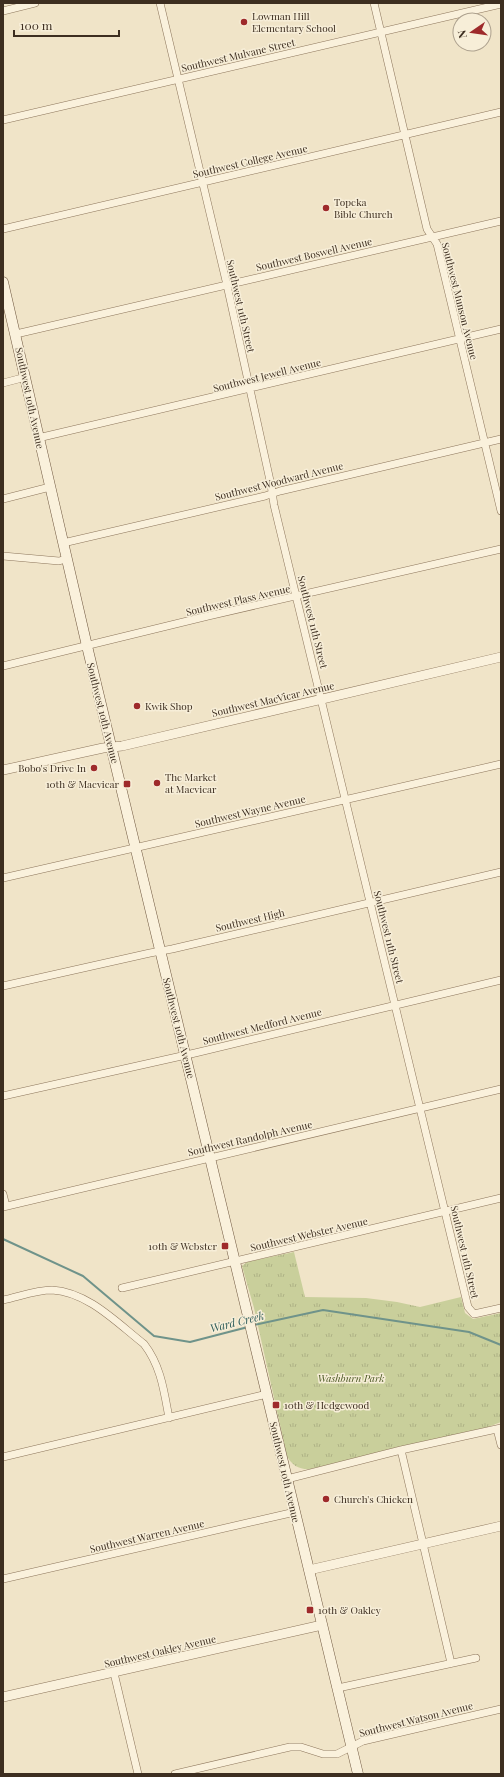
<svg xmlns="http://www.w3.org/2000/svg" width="504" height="1777" font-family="'Playfair Display',serif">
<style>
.grass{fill:url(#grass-tufts)}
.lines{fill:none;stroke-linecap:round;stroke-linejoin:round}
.stream{stroke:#6f938a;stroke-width:2}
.minor-casing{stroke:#8d765c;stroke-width:8}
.tertiary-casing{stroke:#8d765c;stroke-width:10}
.secondary-casing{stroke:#6f573f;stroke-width:11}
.minor{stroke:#faf1dc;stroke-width:7}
.tertiary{stroke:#faf1dc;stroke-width:9}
.secondary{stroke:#faf1dc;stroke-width:10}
.poi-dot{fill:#9e2a2b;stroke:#f7eed8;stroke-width:1.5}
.labels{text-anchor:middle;stroke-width:3;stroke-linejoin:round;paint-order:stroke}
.poi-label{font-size:10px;fill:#3d2e20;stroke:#f7eed8;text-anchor:start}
.street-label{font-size:10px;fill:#3d2e20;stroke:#f7eed8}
.park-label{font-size:10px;font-style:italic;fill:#4d5a26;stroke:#f7eed8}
.water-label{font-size:11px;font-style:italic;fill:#2f5d5a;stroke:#f7eed8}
</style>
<defs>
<pattern id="grass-tufts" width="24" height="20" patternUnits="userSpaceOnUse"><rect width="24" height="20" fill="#c9cf9b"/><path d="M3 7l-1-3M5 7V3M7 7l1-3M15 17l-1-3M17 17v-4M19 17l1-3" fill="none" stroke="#aeb285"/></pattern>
</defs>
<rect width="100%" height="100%" fill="#f0e4c8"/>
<path class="grass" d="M294,1252L305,1297L366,1298L397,1302L420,1307L461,1297L465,1313L473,1319L501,1313V1422L483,1429L311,1469C300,1470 292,1466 287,1456L254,1308L242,1266L247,1262Z"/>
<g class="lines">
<path class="stream" d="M3,1239L83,1276L154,1336L190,1342L248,1327
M254,1325L323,1310L469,1332L501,1345"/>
<defs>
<path id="minor" d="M160,3L227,285L271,485L274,505L468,1307L474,1314L501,1308
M374,3L427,229L437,244L501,511
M3,11L35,3
M3,120L501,4
M3,229L501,112
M16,334L501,221
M3,383L26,377
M38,438L501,329
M3,499L50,487
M63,543L265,496L280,491L501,439
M3,556L59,561L66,559
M3,666L208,616L501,549
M3,878L501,764
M3,986L150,953L172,949L501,872
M3,1096L195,1053L501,980
M3,1194L6,1206
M3,1207L501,1089
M122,1288L501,1198
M3,1300C18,1297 36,1290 52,1290C88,1292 117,1323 144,1344C161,1366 164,1391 169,1418
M497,1429L501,1445
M401,1450L451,1663
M3,1457L267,1394
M287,1479L401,1450L501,1428
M3,1579L295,1512
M114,1673L138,1774
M338,1688L476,1658
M175,1774L290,1747H301L323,1754H337L363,1741L501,1709"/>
<path id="tertiary" d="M3,770L103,748L122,746L501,657
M309,1570L501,1526
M3,1697L322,1625"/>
<path id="secondary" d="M3,282L87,646L358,1774"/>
</defs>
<use href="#minor" class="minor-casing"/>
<use href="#tertiary" class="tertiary-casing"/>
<use href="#secondary" class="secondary-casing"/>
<use href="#minor" class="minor"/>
<use href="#tertiary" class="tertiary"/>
<use href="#secondary" class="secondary"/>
</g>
<g class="poi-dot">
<circle cx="244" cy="22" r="4"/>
<circle cx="326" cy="208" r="4"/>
<circle cx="137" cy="706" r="4"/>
<circle cx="94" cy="768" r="4"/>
<circle cx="157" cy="783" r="4"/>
<rect x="123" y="780" width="8" height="8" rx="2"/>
<rect x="221" y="1242" width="8" height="8" rx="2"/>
<rect x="272" y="1401" width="8" height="8" rx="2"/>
<circle cx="326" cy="1499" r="4"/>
<rect x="306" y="1606" width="8" height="8" rx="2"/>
</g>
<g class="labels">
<g class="poi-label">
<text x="252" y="20">Lowman Hill<tspan x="252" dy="12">Elementary School</tspan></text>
<text x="334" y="206">Topeka<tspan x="334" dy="12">Bible Church</tspan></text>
<text x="145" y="710">Kwik Shop</text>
<text x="86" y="772" text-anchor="end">Bobo's Drive In</text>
<text x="165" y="781">The Market<tspan x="165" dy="12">at Macvicar</tspan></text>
<text x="119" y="788" text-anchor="end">10th &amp; Macvicar</text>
<text x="217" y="1250" text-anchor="end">10th &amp; Webster</text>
<text x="284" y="1409">10th &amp; Hedgewood</text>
<text x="334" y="1503">Church's Chicken</text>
<text x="318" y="1614">10th &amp; Oakley</text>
</g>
<g class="street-label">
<text transform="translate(238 55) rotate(-13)" y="4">Southwest Mulvane Street</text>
<text transform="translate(250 161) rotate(-13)" y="4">Southwest College Avenue</text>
<text transform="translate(314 254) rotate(-13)" y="4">Southwest Boswell Avenue</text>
<text transform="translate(460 301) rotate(76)" y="4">Southwest Munson Avenue</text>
<text transform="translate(241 306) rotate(77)" y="4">Southwest 11th Street</text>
<text transform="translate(267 375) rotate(-14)" y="4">Southwest Jewell Avenue</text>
<text transform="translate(30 398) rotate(78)" y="4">Southwest 10th Avenue</text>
<text transform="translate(279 481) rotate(-14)" y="4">Southwest Woodward Avenue</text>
<text transform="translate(238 600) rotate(-13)" y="4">Southwest Plass Avenue</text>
<text transform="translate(313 622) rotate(76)" y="4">Southwest 11th Street</text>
<text transform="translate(273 699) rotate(-13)" y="4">Southwest MacVicar Avenue</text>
<text transform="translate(103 713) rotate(76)" y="4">Southwest 10th Avenue</text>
<text transform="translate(250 811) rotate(-13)" y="4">Southwest Wayne Avenue</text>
<text transform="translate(250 920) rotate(-13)" y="4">Southwest High</text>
<text transform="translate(389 937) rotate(76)" y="4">Southwest 11th Street</text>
<text transform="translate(262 1026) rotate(-14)" y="4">Southwest Medford Avenue</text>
<text transform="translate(179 1028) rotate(76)" y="4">Southwest 10th Avenue</text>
<text transform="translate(250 1138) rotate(-13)" y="4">Southwest Randolph Avenue</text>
<text transform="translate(309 1234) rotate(-13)" y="4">Southwest Webster Avenue</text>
<text transform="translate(465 1252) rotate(77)" y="4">Southwest 11th Street</text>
<text transform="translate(285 1472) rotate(77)" y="4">Southwest 10th Avenue</text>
<text transform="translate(147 1536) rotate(-13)" y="4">Southwest Warren Avenue</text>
<text transform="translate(160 1651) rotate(-13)" y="4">Southwest Oakley Avenue</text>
<text transform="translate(416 1719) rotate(-14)" y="4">Southwest Watson Avenue</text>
</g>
<g class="park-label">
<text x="351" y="1382">Washburn Park</text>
</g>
<g class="water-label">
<text transform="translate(237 1322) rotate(-14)" y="4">Ward Creek</text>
</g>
</g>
<rect width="504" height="1777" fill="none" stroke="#3d2e20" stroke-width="8"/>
<g transform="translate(472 32) rotate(257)"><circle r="19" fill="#f7eed8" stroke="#ada18e"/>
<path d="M0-3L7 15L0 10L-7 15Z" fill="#9e2a2b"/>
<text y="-6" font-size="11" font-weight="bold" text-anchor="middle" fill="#3d2e20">N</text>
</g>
<path d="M14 30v6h105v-6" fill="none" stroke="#3d2e20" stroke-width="2"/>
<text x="20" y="30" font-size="12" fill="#3d2e20" stroke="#f7eed8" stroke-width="3" paint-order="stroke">100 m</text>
</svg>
